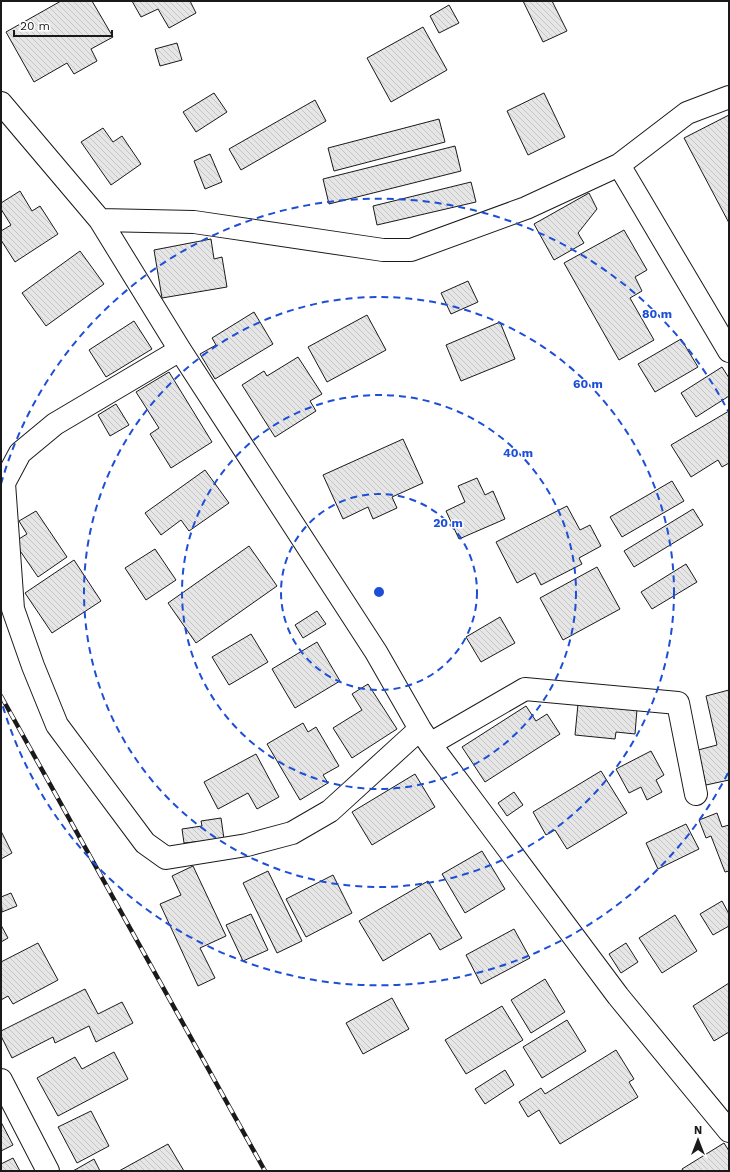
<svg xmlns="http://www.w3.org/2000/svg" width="730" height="1172" font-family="'Work Sans',sans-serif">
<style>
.building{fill:url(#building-back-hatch);stroke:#1a1a1a}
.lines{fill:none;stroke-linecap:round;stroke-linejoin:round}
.minor-casing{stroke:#1a1a1a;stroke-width:24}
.minor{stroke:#fff;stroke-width:22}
.rail-casing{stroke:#1a1a1a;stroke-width:4.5}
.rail{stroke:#fff;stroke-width:3;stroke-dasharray:9;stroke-linecap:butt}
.ring{fill:none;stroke:#1d4ed8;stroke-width:2;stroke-dasharray:7 5}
.centre{fill:#1d4ed8;stroke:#fff;stroke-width:2}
.ring-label{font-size:12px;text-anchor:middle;font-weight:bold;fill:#1d4ed8;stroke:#fff;stroke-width:3;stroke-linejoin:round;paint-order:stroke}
</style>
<defs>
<pattern id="building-back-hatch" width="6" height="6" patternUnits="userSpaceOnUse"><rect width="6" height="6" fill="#e6e6e6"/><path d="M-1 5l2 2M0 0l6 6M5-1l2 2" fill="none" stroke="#c5c5c5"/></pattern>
</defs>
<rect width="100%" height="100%" fill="#fff"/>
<path class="building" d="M61,1H92L113,37L91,49L97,61L74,74L67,63L34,82L6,32Z
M132,1H190L196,13L169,28L158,9L141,17Z
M523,1H552L567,31L543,42Z
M449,5L459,23L439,33L430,16Z
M423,27L447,70L391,102L367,58Z
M177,43L182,60L160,66L155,49Z
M214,93L227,112L196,132L183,112Z
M544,93L565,137L528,155L507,111Z
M315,100L326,121L241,170L229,149Z
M729,115V223L684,138Z
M439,119L445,142L334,171L328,148Z
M103,128L113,142L122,136L141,164L111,185L81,142Z
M455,146L461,171L329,204L323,179Z
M210,154L222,182L205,189L194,161Z
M471,182L476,202L377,225L373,206Z
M20,191L32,211L40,206L58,234L15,262L1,240V231L11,225L1,209V203Z
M589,193L597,209L578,233L584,243L554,260L534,224Z
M624,230L647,270L635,277L642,291L630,298L654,340L619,360L564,263Z
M211,239L214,259L222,257L227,287L162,298L154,250Z
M80,251L104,284L46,326L22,293Z
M468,281L478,302L451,314L441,293Z
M254,312L273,344L215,379L200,354L216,345L212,338Z
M367,315L386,350L327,382L308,347Z
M134,321L152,349L106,377L89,350Z
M500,322L515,359L461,381L446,345Z
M681,339L698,367L655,392L638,364Z
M298,357L322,394L310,401L316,411L275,437L242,385L264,371L267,376Z
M722,367L729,378V396L696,417L681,393Z
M169,372L212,442L171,468L150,434L159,428L136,392Z
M116,404L129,425L110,436L98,415Z
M729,411V463L722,467L718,460L691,477L671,445Z
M403,439L423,483L392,497L397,508L373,519L368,507L343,519L323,475Z
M205,470L229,503L189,531L181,520L161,535L145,513Z
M477,478L485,495L493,491L505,519L459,539L446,511L465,502L458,486Z
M672,481L684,501L622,537L610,517Z
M567,506L580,530L590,525L601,546L579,558L582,564L541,585L535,573L517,583L496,542Z
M693,509L703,525L634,567L624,551Z
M36,511L67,557L38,577L14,542L27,534L19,521Z
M249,546L277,586L196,643L168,603Z
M155,549L176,580L146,600L125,568Z
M74,560L101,601L52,633L25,593Z
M686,564L697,582L652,609L641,592Z
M597,567L620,609L563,640L540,598Z
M317,611L326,624L303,638L295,625Z
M500,617L515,643L481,662L466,637Z
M251,634L268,662L229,685L212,657Z
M317,642L340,681L295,708L272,669Z
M368,684L397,729L352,758L333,728L362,710L352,694Z
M729,690V780L706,785L698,750L717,745L706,696Z
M578,704L637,709L635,734L616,732L615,739L575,735Z
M526,706L536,721L547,714L560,734L485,782L462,747Z
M303,723L308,732L316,727L339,766L323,775L328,783L300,800L267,744Z
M651,751L664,775L656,780L662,792L647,800L641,787L629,793L616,769Z
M256,754L279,797L257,809L248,793L218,809L204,782Z
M601,771L627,813L567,849L555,830L546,835L533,812Z
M415,774L435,807L372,845L352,812Z
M514,792L523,805L507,816L498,803Z
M717,813L722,827L729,825V871L725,872L711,836L706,838L699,820Z
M221,818L224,839L184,843L182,829L202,826L201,821Z
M686,824L699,849L658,869L646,843Z
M1,831L12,853L1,859Z
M482,851L505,889L465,913L442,874Z
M193,866L226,936L200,948L215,978L198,986L160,904L181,895L172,876Z
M268,871L302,941L277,953L243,883Z
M333,875L352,913L306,937L286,899Z
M428,881L462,938L440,950L430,933L383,961L359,921Z
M11,893L17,906L2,912L1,897Z
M722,901L729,914V926L713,935L700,914Z
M251,914L268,950L243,961L226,925Z
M675,915L697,951L662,973L639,938Z
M1,925L8,938L1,942Z
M514,929L530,958L481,984L466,955Z
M38,943L58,980L13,1004L8,996L1,1000V962Z
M626,943L638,962L621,973L609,954Z
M545,979L565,1012L531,1033L511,1000Z
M729,983V1032L714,1041L693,1006Z
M85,989L98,1014L122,1002L133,1023L96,1042L89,1026L55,1043L53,1037L12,1058L1,1036V1031Z
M392,998L409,1029L363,1054L346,1023Z
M502,1006L523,1040L466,1074L445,1040Z
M567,1020L586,1051L542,1078L523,1047Z
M616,1050L634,1079L629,1082L638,1097L560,1144L539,1110L528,1117L519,1102L541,1088L545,1094Z
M114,1052L128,1079L58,1116L37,1078L75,1057L82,1069Z
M505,1070L514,1085L485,1104L475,1089Z
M91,1111L109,1146L77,1163L58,1127Z
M1,1122L13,1145L1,1151Z
M724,1143L729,1151V1171H683L682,1169Z
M168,1144L184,1171H119Z
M13,1158L20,1171H1V1164Z
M94,1159L100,1171H73Z"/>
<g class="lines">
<defs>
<path id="minor" d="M1,103L100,220L180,350L376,652L420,729L430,744L618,996L729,1131
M619,165L729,351
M100,220L194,222L383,250H411L526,208L619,165L687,113L729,97
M180,350L55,424L20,453L4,483L13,609L33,666L57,725L145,843L166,858L247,845L292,833L330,811L420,729
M430,744L525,689L678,703L696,794
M1,1080L48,1171"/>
</defs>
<use href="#minor" class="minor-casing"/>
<use href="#minor" class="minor"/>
<defs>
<path id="rail" d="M1,696L265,1171"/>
</defs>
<use href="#rail" class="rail-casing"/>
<use href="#rail" class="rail"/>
</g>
<g class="ring">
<circle cx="379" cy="592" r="98"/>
<circle cx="379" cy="592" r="197"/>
<circle cx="379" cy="592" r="295"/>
<path d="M728 773A393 393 0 0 1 1 700M1 484A393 393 0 0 1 728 411"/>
</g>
<circle cx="379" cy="592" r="6" class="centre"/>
<g class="ring-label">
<text x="657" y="318">80 m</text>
<text x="588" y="388">60 m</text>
<text x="518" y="457">40 m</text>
<text x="448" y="527">20 m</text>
</g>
<rect width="730" height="1172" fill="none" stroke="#1a1a1a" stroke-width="4"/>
<g transform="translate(698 1140)" stroke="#ffffff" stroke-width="3" paint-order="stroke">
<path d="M0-3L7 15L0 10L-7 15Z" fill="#1a1a1a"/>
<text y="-6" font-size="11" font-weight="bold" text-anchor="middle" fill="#1a1a1a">N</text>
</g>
<path d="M14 30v6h98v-6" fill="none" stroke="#1a1a1a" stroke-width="2"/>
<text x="20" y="30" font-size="12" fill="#1a1a1a" stroke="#ffffff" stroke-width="3" paint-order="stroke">20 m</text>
</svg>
